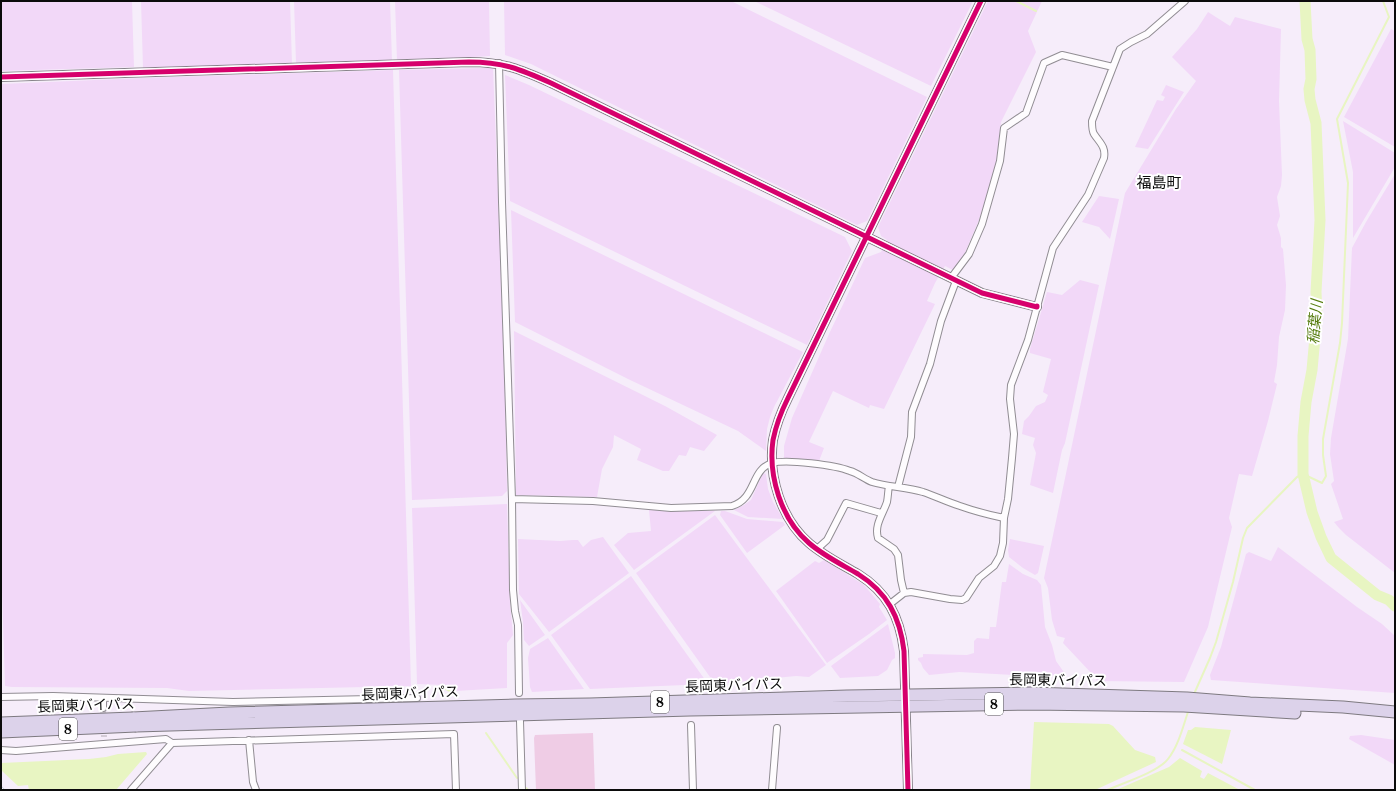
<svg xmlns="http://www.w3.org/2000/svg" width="1396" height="791" font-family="'Libre Baskerville','Noto Sans JP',serif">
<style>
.farmland{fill:#f2d8f8}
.green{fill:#efcce5}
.water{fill:#e8f5c2}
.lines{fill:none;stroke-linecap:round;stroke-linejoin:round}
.stream{stroke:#e8f5c2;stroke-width:2}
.river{stroke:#e8f5c2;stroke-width:11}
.street-tunnel{stroke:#d3cbd6;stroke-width:6;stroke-dasharray:6 3;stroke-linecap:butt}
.street-casing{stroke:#918d93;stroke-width:8}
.secondary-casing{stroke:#878389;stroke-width:10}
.highway-casing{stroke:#7e7a80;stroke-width:13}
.street{stroke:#fefcfe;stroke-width:6}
.secondary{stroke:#f2e7f4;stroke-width:8}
.highway{stroke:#dcd2ea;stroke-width:11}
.rail-casing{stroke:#c3c4d7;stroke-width:3.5}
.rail{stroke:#fff;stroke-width:2;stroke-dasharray:6;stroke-linecap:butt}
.highway-bridge-casing{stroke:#7e7a80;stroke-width:13;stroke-linecap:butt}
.highway-bridge{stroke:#dcd2ea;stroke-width:11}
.cycleway-casing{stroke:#fff;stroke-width:8}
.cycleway{stroke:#d6006c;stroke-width:5}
.labels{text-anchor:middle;stroke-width:4;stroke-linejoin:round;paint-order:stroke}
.shield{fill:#fff;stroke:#545454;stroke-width:1}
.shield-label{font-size:13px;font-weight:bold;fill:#0b0b0b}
.street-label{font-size:14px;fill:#0b0b0b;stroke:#fff}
.neighbourhood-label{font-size:15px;fill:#0b0b0b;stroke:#fff}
.water-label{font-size:15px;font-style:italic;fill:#577d10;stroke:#fff}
</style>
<rect width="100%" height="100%" fill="#f6edfa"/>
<path class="farmland" d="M1,1H132L134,67L1,71Z
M141,1H290L292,64L143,68Z
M294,1H390L392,61L296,63Z
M395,1H489L490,56L397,61Z
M504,1H731L927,97L867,221L857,225L531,64L505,55Z
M754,1H973L931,86Z
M988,1H1042L1028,31L1036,52L1001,122L996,163L991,181L979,220L961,262L953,270L945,266L935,283L927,301L935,304L884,409L870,405L869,408L833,391L809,442L824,448L819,461L784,459V446L792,418L829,334L865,258L881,252L887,240L881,236L878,227Z
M1208,12L1230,26L1235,17L1281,29L1279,101L1282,175L1281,186L1277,197L1280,216L1277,225L1281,238V247L1283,249L1286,285L1285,310L1279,337L1277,365L1274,382L1277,384L1268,421L1252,476L1239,474L1229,518L1232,527L1208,627L1184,682L1097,681L1094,676L1063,643L1065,638L1057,636L1052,620L1048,588L1044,578L1125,193L1176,109L1196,81L1172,57L1197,29Z
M1391,29L1395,31V147L1344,117Z
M480,68H493L504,344L507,491L502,496L412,500L399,70Z
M393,70L411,686L189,691L167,688L12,687L5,686L1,556V84L142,78Z
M505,75L529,85L845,237L852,251L807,345L510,201Z
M1166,85L1184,92L1148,149L1135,147L1157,100L1163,101L1165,97L1161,95Z
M1343,121L1395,153V167L1353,238V172Z
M1395,174V573L1346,535L1339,528L1334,522L1343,519L1331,484L1334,481L1330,454L1331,438L1348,339L1352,248L1366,222Z
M1099,196L1119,199L1110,239L1099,227L1082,222Z
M511,210L803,352L774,407L770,417L767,429L766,451L738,431L628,379L515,322Z
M1080,280L1099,285L1065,443L1062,450L1053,493L1030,485L1036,453L1033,445L1035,438L1022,434L1024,421L1029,416L1036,406L1045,402L1048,395L1043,392L1051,359L1030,353V349L1047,292L1062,295Z
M514,331L665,406L717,435L704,451L690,447L686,456L679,455L669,471H663L637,460L641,449L614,435L613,447L602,469L597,497L516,495Z
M763,473L766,474L768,489L773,502L783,519L748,517L734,510L744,505L751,500Z
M507,504L510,603L513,635L507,643V688L455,691L452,688L444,685L417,684L412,508Z
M649,510L715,511L634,570L614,545L628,533L651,531Z
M721,511H725L747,519L783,522L785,525L747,553L720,515Z
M715,515L826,665L809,677L796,676L715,684L636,573Z
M603,537L629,573L549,632L519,594L518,539L560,541L573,540H578L583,547L591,540Z
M1010,539L1044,546L1038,573L1035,575L1023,568L1009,557L1008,550Z
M1278,547L1357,607L1382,624L1395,636V693L1211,680L1210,675L1221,647L1246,554L1249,552L1271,561Z
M824,560L864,585L880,604L879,607L887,620L869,634L827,663L776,591L815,561L819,563Z
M1009,564L1023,574L1037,580L1041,585L1045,627L1052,645L1056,661L1066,675L1030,676L959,672L929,675L923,668L921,663L918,660V658L923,657V654L967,655L974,653V641L977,638L989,639L990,627H996L1002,582H1006Z
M631,576L708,684L590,689L551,635Z
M520,600L545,635L529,646L524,640L523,622Z
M888,624L895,653V658L892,660L887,670L878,676L840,678L831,666Z
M548,638L584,689L532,692L530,687L528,658L530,649Z
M1361,735L1395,740V765L1349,739L1350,736Z"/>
<path class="green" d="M593,733L595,790H536L534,738L535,735Z"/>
<path class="water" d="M1034,722L1109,724L1113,726L1135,750L1155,757L1156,762L1095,790H1030Z
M1195,727L1231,730L1222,764L1183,744L1188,730H1191Z
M146,752L147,754L116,790H29L28,785L18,786L1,770V763L89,759L106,757L118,754Z
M1180,758L1202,771L1200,777L1204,779L1208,773L1240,790H1116L1169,767Z"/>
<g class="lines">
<path class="stream" d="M1016,1L1036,11
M440,687L444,688L452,692
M1194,694L1210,658L1216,642L1233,582L1243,538L1247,528L1297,477L1303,474L1322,483L1326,476L1323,455V439L1340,343L1342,323L1348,183L1337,119L1389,17L1383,1
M486,733L517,778
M1182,750L1255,790
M526,788L528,790
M1107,790C1123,783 1158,772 1168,759C1179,745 1183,726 1189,709"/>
<path class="river" d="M1305,1L1307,39L1310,50L1311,79L1309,89L1310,100L1316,123L1320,220L1316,292L1317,315L1312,370L1306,402L1303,436V474L1312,512L1321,537L1331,558L1377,595L1389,600L1395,606"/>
<path class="street-tunnel" d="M103,708L104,737"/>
<defs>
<path id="street" d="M499,63L502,202L512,499L513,590L515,611L518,625L519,693
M951,278L969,254L982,224L1000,161L1004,128L1026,113L1044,63L1062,55L1113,67
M889,486C888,491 888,497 887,502C883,514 874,525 878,538L894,549L898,555L901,580L904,593
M898,487L911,437L912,412L930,364L941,321L956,281
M512,499L593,501L671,508L732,506C757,498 750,470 772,463C787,459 835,465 850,471C858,473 864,479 872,482C888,487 906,487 923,492C935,496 947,502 960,506C974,511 989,515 1004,518
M817,549L827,540L846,503L881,513
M890,604L904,593L911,592L950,599L962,600L966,598L979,578L994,566L1000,556L1003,543L1004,518L1008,499L1012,458L1014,434L1010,399L1011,385L1028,340L1053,248L1088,195L1104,158C1106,147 1100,143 1094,134C1092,131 1092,125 1092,121L1120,49L1131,42L1147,34L1185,1
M1,697L53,696L233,702L417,698
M103,699V708
M520,721L522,790
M691,725L693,790
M249,740L253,782L256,790
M1,750L16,751L166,739L172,743L454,734L456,790
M131,790L172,743
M772,790L777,728"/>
<path id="secondary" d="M1,77L469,62C503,62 520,69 551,83L982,293L1037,307
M908,790L904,651C900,617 887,592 858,574C841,564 824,556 809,543C781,519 768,476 773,440C776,425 781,412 788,398L981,1"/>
<path id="highway" d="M133,718L229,713L515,705L590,704L847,696L1031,693L1187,698L1250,703L1343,707L1395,712
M136,726L690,710L1031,704L1184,706L1295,713"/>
</defs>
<use href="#street" class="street-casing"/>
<use href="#secondary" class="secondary-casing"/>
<use href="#highway" class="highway-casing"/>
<use href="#street" class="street"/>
<use href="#secondary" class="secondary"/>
<use href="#highway" class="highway"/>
<defs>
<path id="rail" d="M1,788L3,790"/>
</defs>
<use href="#rail" class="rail-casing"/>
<use href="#rail" class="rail"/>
<defs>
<path id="highway-bridge" d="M1,723L133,718
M1,732L136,726"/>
</defs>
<use href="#highway-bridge" class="highway-bridge-casing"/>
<use href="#highway-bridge" class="highway-bridge"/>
<defs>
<path id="cycleway" d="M1,77L469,62C503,62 520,69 551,83L982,293L1037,307V306
M908,790L904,651C900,617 887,592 858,574C841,564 824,556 809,543C781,519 768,476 773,440C776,425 781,412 788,398L981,1"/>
</defs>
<use href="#cycleway" class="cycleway-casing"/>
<use href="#cycleway" class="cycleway"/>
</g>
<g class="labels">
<g class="shield">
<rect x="651" y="691" width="18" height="22" rx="3"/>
<rect x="985" y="693" width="18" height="22" rx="3"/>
<rect x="59" y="718" width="18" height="22" rx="3"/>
</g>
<g class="shield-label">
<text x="660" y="707">8</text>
<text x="994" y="709">8</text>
<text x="68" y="734">8</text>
</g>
<g class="street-label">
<text transform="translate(1058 680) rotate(1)" y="5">長岡東バイパス</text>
<text transform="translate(734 685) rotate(-2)" y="5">長岡東バイパス</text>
<text transform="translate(410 693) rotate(-2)" y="5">長岡東バイパス</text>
<text transform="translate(86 705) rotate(-2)" y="5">長岡東バイパス</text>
</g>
<g class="neighbourhood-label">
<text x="1159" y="188">福島町</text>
</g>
<g class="water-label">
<text transform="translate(1315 322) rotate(-85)" y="5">稲葉川</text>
</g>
</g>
<rect width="1396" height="791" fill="none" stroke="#0b0b0b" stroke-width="4"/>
</svg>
